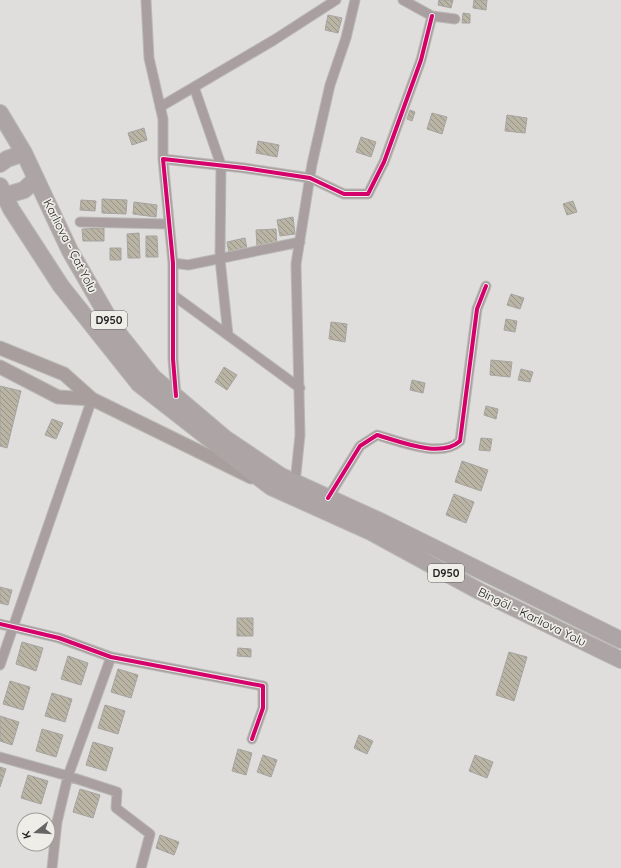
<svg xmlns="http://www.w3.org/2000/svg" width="621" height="868" font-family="Quicksand,sans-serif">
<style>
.building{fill:url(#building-back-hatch);stroke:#a6a4a3}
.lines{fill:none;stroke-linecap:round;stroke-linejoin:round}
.street-casing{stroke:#bab9b8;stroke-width:11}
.secondary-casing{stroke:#bab9b8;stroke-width:15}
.highway-casing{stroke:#bab9b8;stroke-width:18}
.street{stroke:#a99fa0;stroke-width:9}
.secondary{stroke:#a89e9e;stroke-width:13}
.highway{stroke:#ada4a5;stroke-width:16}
.cycleway-casing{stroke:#eeede8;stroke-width:6}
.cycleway{stroke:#d6006c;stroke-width:4}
.labels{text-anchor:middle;stroke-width:3.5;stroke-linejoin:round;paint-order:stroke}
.shield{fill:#eeede8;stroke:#61605e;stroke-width:1}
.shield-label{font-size:11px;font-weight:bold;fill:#252423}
.street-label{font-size:12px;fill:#252423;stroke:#eeede8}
</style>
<defs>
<pattern id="building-back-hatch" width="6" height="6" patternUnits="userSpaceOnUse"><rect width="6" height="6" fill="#b9b4a4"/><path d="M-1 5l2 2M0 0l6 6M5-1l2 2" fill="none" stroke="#969285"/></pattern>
</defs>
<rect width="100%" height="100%" fill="#e0dedc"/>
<path class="building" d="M439,0H453L451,8L438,5Z
M474,0H487L486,10L473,8Z
M463,13L470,14V23H462Z
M328,15L342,18L338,33L325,30Z
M410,110L415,112L412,121L407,119Z
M432,113L447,117L442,134L427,129Z
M507,115L527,118L525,133L505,131Z
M144,128L147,140L132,145L128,133Z
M361,137L376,142L371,157L356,152Z
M258,141L279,145L277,157L256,153Z
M102,199L127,200L126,214L102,213Z
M81,200L96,201L95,211L80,210Z
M573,201L577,212L567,215L563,204Z
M134,202L157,205L156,217L133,214Z
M293,217L295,234L280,236L277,220Z
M104,228V241H83L82,229Z
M276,229L277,246L257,247L256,230Z
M139,233L140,258H128L127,234Z
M146,236H157L158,257H146Z
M245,238L247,249L229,253L227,242Z
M110,248H121V260H110Z
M511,294L524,298L520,309L507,305Z
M506,319L517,321L515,332L504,330Z
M331,322L347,324L345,342L329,339Z
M491,360L512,362L510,377L490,375Z
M224,367L237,375L227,390L215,382Z
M521,369L533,372L530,382L518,380Z
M412,380L425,383L423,393L410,390Z
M0,386L21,391L7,448L0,446Z
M486,406L498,409L496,419L484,415Z
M52,419L63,423L56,439L45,435Z
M481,438L492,439L490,451L479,450Z
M462,461L488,470L481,491L455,482Z
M454,494L474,502L466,523L446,515Z
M0,587L12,590L8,605L0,603Z
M237,618H253V636H237Z
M22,642L43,648L36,671L16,664Z
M238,648L251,649V657L237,656Z
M509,652L527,657L514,701L496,695Z
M68,656L88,663L81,685L61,679Z
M118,669L138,675L131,698L111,692Z
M10,681L30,687L23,710L3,704Z
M52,693L72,699L65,722L45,716Z
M105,705L125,711L118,734L98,728Z
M0,716L19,722L12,745L0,741Z
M42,729L63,735L56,757L36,751Z
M359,735L373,741L367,754L354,748Z
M93,742L113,748L106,771L86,765Z
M238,749L252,753L246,775L232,771Z
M263,755L277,760L271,777L257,772Z
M475,755L493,762L487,778L469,771Z
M0,767L6,769L0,787Z
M28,775L48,781L41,804L21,798Z
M80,789L100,795L93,818L73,812Z
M160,835L179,842L174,855L156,848Z"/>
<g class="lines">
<defs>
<path id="street" d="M146,0L149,58L163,119V159
M403,0L432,16L455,19
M194,87L221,165L220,259L228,335
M160,107L274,40L336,0
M80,222L168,224
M173,263L188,265L300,242
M173,295L300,388
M176,396L173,359V263L163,159L244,168L310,178L344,194H368L384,162L421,60L432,16
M295,483L300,435L296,264L312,164L330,85L346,38L355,0
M328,498L360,446L377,435C399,441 441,459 460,441L477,309L486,286
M0,624L59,638L111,657L263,686V708L252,739
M0,665L92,399
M0,757L68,776L117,792L116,808L150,834L141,868
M52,868L57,822L68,776L111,657"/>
<path id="secondary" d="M0,348L64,374L92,399L251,477
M0,367L58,397L92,399"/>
<path id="highway" d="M0,113L24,153L70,251L115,329L153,377L226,439L281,476L382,522L621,640
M0,164L7,159L24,153
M0,186L11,209L61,286L139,384L271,487L371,532L479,591L621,660
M0,197L24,190L36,179"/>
</defs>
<use href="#street" class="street-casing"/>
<use href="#secondary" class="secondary-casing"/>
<use href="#highway" class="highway-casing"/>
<use href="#street" class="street"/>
<use href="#secondary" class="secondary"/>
<use href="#highway" class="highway"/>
<defs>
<path id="cycleway" d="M176,396L173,359V263L163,159L244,168L310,178L344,194H368L384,162L421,60L432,16
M328,498L360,446L377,435C399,441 441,459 460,441L477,309L486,286
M0,624L59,638L111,657L263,686V708L252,739"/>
</defs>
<use href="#cycleway" class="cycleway-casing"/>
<use href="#cycleway" class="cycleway"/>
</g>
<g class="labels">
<g class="shield">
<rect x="91" y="311" width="36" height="18" rx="3"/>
<rect x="428" y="564" width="36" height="18" rx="3"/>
</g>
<g class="shield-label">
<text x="109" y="324">D950</text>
<text x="446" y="577">D950</text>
</g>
<g class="street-label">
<text transform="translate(70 246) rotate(63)" y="4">Karlıova - Çat Yolu</text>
<text transform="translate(532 617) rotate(26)" y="4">Bingöl - Karlıova Yolu</text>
</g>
</g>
<g transform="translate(36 832) rotate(253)"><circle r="19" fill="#eeede8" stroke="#9e9d99"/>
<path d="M0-3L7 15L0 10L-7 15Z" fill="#666564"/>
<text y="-6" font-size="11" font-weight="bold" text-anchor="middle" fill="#252423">K</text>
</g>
</svg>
